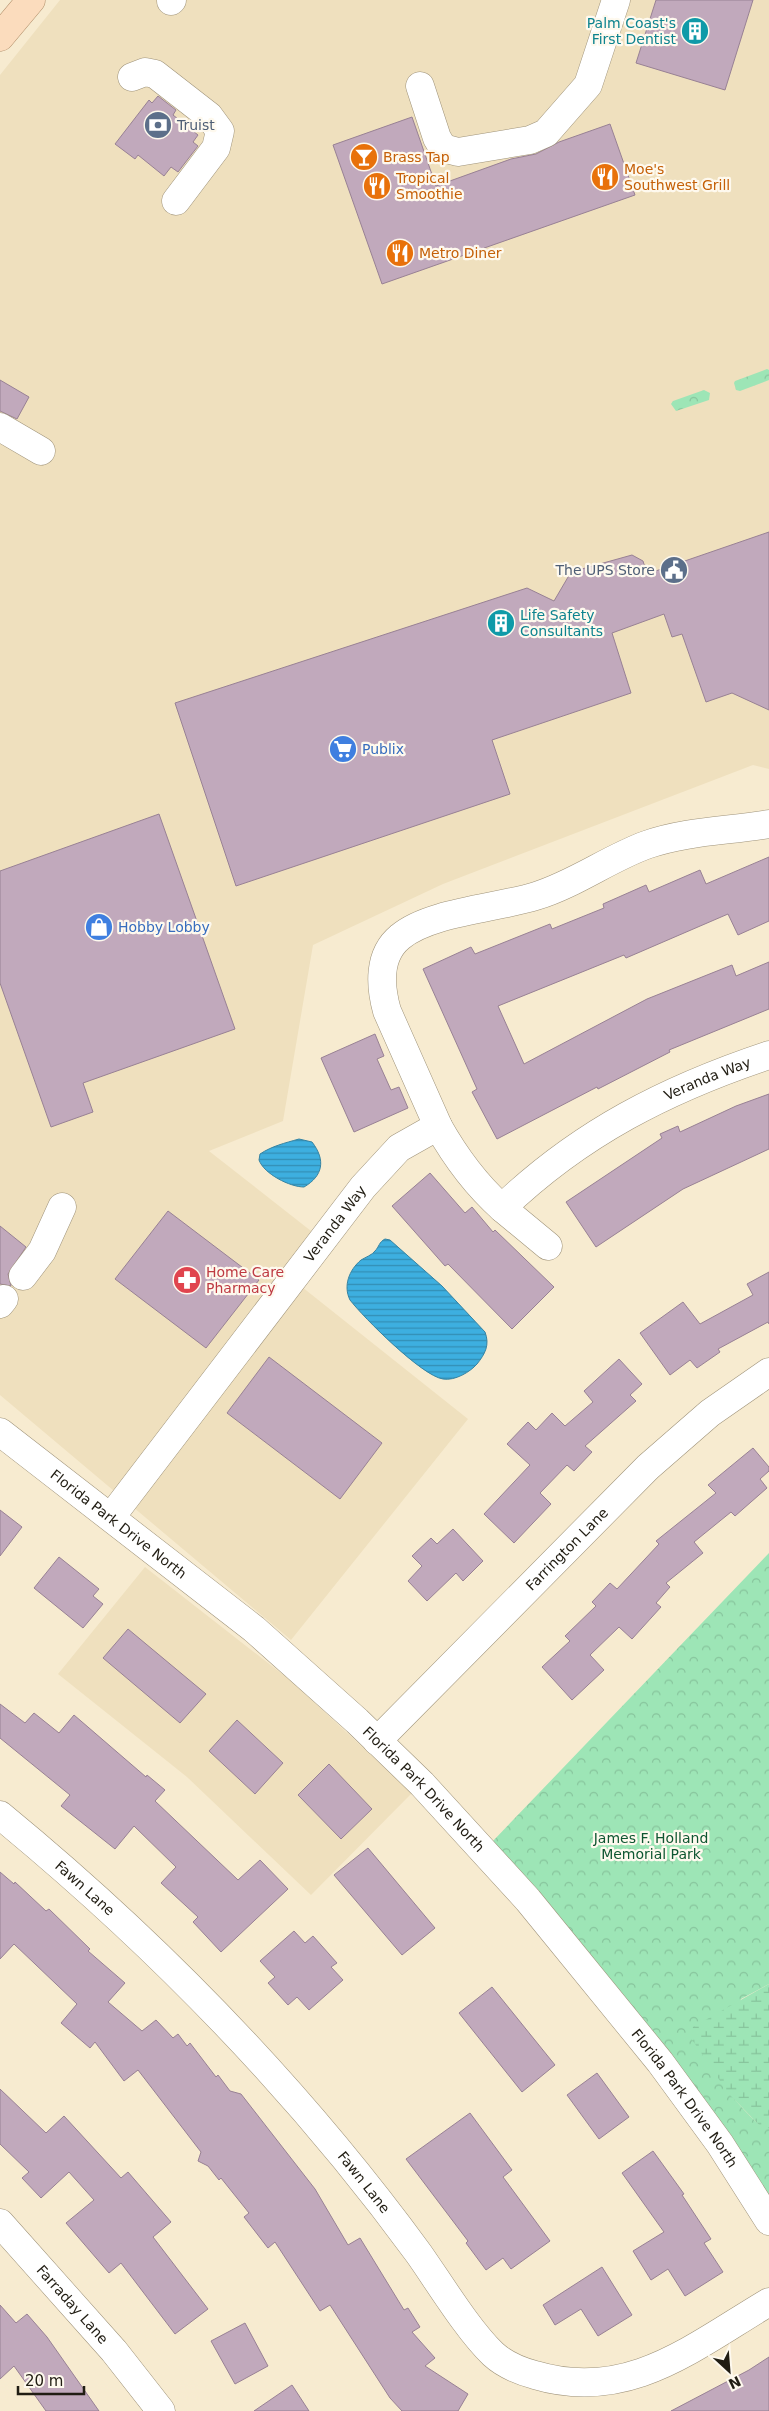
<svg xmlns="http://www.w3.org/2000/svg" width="769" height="2411" font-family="'DejaVu Sans',sans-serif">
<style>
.built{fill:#efe0be}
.forest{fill:url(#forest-crowns)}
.wetland{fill:url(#wetland-marsh)}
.water{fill:url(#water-rules);stroke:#3583a2}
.building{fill:#c1a9bc;stroke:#988194}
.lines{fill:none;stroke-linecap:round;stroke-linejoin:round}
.minor-casing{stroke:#9f937a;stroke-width:29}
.major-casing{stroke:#ad8a65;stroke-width:29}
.minor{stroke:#fff;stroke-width:28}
.major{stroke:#fbdcbd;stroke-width:28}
.labels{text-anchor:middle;stroke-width:4.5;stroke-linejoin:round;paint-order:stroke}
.culture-label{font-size:14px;fill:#0d838f;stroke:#fef9ee;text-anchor:end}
.service-label{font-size:14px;fill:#4e5e75;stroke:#fef9ee;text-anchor:start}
.food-label{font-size:14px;fill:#c56008;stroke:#fef9ee;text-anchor:start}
.shop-label{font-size:14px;fill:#366cbe;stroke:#fef9ee;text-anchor:start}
.street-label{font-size:14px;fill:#211d13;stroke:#fef9ee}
.health-label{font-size:14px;fill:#be3a42;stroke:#fef9ee;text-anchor:start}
.park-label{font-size:14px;fill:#0e5631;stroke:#fef9ee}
</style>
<defs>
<pattern id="forest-crowns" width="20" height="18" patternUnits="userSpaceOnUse" patternTransform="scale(1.25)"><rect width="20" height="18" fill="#9de5b6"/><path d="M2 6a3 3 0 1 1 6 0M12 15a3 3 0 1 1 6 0" fill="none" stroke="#87c49c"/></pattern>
<pattern id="wetland-marsh" width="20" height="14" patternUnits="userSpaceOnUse" patternTransform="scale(1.25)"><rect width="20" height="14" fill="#9de5b6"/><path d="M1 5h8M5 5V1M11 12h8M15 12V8" fill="none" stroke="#87c49c"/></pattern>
<pattern id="water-rules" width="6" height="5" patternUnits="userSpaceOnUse" patternTransform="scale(1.25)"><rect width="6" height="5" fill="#3dafe0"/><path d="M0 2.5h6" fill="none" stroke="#338eb4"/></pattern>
</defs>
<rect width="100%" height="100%" fill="#f7ebd0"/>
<path class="built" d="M60,0H769V769L753,765L443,884L313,945L283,1121L209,1151L334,1249L302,1287L468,1419L291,1640L0,1395V75Z
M145,1567L291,1681L412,1793L311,1895L187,1777L58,1674Z"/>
<path class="forest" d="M767,369L769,370V380L740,391L736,390L734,383L735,381Z
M704,390L710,393L709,400L676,411L671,404L673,401Z
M769,1553V1984L741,1999L718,2075C730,2096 745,2112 763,2128H769V2218L492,1842Z"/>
<path class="wetland" d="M769,1984V2128L763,2129L729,2094L691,2038L693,2027Z"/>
<path class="water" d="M299,1139L312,1142C326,1160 323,1176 304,1187C290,1187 264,1174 259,1160L260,1154C272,1146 285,1143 299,1139Z
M385,1239L390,1240L442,1286L485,1332C490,1345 485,1354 477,1364C470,1372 455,1381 443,1379C422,1376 364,1318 350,1300C343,1286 349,1270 361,1260C366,1257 372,1255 375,1251C379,1247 379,1242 385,1239Z"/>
<path class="building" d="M656,0H753L725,90L636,63Z
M158,96L176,110L173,115L198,135L193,142L198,146L178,172L171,167L164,176L138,155L135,159L115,144L149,100L152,103Z
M412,117L436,186L511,159L536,154L559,142L610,124L635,195L382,284L333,145Z
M0,380L29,397L17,419L0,411Z
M769,532V710L732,693L706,702L682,634L672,637L664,614L612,633L631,693L492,740L510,794L236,886L175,703L527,588L554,601L571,572L632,555L643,561L647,574Z
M159,814L235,1029L83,1083L93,1112L51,1127L0,983V871Z
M769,857V921L738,935L728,914L626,958L624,955L498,1006L524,1064L647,999L732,965L736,976L769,962V1009L669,1050L670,1052L635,1070L598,1089L597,1087L497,1139L472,1092L477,1089L423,969L471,947L475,954L550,924L552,929L604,908L603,904L646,885L649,892L700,870L706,884Z
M375,1034L384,1056L377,1059L391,1090L399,1087L408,1108L354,1132L321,1058Z
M769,1094V1149L683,1189L596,1247L566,1202L662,1138L660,1134L678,1126L680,1132L736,1106Z
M430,1173L465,1213L472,1207L493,1232L495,1230L554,1287L512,1329L448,1264L445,1266L392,1206Z
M168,1211L259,1280L206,1348L115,1279Z
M0,1226L26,1247L8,1274L11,1286L0,1284Z
M769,1272V1324L768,1322L718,1349L720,1352L697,1368L690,1360L670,1375L640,1333L683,1302L700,1324L753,1295L747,1284Z
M269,1357L382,1443L340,1499L227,1413Z
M619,1359L642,1384L630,1395L636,1401L585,1446L592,1452L574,1471L567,1465L540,1493L551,1504L514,1543L484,1514L530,1465L507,1444L528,1422L536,1430L552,1413L565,1426L593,1402L584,1391Z
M753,1448L769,1467V1471L760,1479L767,1488L735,1516L731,1512L694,1542L703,1553L666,1583L670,1587L656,1603L661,1607L632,1639L619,1627L590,1655L604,1670L572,1700L542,1667L570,1641L565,1636L596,1606L592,1602L610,1583L617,1589L659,1544L656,1541L716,1493L708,1485Z
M0,1510L22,1527L0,1556Z
M453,1529L483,1561L463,1581L456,1573L427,1601L408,1581L422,1566L412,1556L431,1538L437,1544Z
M59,1557L99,1589L93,1596L103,1604L83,1628L34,1588Z
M128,1629L206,1694L180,1723L103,1658Z
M0,1704L25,1723L34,1713L59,1733L74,1715L146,1777L147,1775L165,1790L155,1801L238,1880L260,1860L288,1889L221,1952L193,1922L198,1917L161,1883L176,1867L134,1826L115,1849L61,1806L70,1795L0,1738Z
M237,1720L283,1763L255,1794L209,1751Z
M329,1764L372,1809L341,1839L298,1795Z
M368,1848L435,1928L402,1955L334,1875Z
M0,1872L14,1884L15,1882L46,1911L49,1909L90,1949L88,1951L125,1983L108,2002L142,2031L156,2020L173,2038L178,2034L187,2046L190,2043L216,2077L218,2075L230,2091L241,2094L315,2189L348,2245L360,2238L404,2310L408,2308L420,2327L412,2332L435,2358L425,2366L468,2394L458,2411H402L390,2398L330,2305L320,2311L275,2242L268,2248L244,2217L249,2213L221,2178L219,2180L208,2166L198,2161L201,2152L138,2070L124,2081L95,2042L90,2048L61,2023L77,2004L14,1944L0,1959Z
M294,1931L305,1943L313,1936L337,1963L331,1967L343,1980L309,2010L297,1997L288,2005L268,1983L275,1977L260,1961Z
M492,1987L555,2065L522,2092L459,2013Z
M597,2073L629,2117L599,2139L567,2095Z
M0,2089L46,2133L64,2116L121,2178L128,2172L171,2222L153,2237L208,2309L175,2334L121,2263L109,2273L66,2223L94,2200L69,2172L41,2198L22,2178L29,2172L0,2144Z
M470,2113L512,2170L503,2177L550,2241L511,2269L503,2258L486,2270L466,2243L468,2241L406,2159Z
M653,2151L684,2194L682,2195L711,2239L704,2243L723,2272L685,2296L668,2269L651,2280L633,2251L664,2232L622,2173Z
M602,2267L632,2315L598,2336L581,2309L555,2325L543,2305Z
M0,2305L16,2323L27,2314L47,2337L99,2411H46L14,2366L0,2379Z
M245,2323L268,2366L235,2384L211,2341Z
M769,2357V2411H671L749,2370Z
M292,2385L309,2411H254Z"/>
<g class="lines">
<defs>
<g id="minor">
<path d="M171,1L172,0"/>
<path d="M132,77L145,72L155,74L209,116L220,131L216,148L176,201"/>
<path d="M420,86L437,138L443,148L458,152L530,140L546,133L588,85L616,0"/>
<path d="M0,427L41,451"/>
<path d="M438,1126L387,1011C380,986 378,955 400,937C429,912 498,908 536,896C575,884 608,859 646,845C686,831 728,831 769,824"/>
<path d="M502,1208L548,1246"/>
<path d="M23,1276L42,1251L62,1207"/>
<path d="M0,1304L4,1299"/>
<path id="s1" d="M0,1432L254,1629L357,1721L422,1784L528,1900L660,2062L720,2144L769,2221"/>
<path id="s2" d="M111,1517L363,1187L399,1148L438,1126C456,1158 475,1184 502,1208C580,1133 667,1089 769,1055"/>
<path id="s3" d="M377,1741L648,1467L710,1413L769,1372"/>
<path id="s4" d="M0,1815C157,1944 299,2090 419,2254C440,2284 468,2330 493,2354C505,2365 520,2371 535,2375C628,2403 693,2347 769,2302"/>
<path id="s5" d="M0,2223L114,2351L161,2411"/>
</g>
<path id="major" d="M0,37L31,0"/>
</defs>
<use href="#minor" class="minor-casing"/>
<use href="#major" class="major-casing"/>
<use href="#minor" class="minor"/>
<use href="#major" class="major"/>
</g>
<defs>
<symbol id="building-disc" viewBox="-11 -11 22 22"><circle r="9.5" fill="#0f9aa8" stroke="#fef9ee"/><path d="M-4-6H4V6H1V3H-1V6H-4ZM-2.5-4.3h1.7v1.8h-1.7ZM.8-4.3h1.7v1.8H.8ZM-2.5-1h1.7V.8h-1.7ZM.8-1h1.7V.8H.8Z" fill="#fff"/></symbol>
<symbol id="bank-disc" viewBox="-11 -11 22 22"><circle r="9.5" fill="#5c6f8a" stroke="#fef9ee"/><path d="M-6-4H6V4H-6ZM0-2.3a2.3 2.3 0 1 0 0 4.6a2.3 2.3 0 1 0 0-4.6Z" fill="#fff"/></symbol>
<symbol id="bar-disc" viewBox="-11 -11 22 22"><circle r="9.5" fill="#e8710a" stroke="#fef9ee"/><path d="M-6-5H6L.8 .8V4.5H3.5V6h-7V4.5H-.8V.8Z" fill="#fff"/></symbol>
<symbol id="restaurant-disc" viewBox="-11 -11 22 22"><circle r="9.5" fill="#e8710a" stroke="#fef9ee"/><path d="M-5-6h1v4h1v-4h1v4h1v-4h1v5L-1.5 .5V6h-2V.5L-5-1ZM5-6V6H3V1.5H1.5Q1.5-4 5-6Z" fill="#fff"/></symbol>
<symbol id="civic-disc" viewBox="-11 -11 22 22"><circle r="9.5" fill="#5c6f8a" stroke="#fef9ee"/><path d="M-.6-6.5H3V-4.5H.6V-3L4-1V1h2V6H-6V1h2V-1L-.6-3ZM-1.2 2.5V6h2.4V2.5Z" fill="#fff"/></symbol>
<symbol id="supermarket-disc" viewBox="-11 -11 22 22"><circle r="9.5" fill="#3f7fe0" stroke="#fef9ee"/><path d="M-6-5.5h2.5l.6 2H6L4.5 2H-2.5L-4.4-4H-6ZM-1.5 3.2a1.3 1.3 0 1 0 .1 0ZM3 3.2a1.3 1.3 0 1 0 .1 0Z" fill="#fff"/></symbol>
<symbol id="shop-disc" viewBox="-11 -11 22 22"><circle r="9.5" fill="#3f7fe0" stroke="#fef9ee"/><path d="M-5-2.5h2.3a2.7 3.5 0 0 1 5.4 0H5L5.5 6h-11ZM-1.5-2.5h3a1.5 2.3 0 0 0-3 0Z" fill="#fff"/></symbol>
<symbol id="pharmacy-disc" viewBox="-11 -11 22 22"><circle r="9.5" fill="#e0444e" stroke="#fef9ee"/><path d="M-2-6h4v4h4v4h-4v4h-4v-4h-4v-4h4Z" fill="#fff"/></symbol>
</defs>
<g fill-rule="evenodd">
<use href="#building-disc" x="679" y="15" width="32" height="32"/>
<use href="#bank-disc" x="142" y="109" width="32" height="32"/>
<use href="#bar-disc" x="348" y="141" width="32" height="32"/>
<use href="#restaurant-disc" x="589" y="161" width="32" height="32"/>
<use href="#restaurant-disc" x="361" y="170" width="32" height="32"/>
<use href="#restaurant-disc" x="384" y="237" width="32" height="32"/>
<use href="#civic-disc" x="658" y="554" width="32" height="32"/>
<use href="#building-disc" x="485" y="607" width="32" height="32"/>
<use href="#supermarket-disc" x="327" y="733" width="32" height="32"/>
<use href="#shop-disc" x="83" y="911" width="32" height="32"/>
<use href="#pharmacy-disc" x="171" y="1264" width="32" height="32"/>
</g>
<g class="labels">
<g class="culture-label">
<text x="676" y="28">Palm Coast's<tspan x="676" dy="16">First Dentist</tspan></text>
<text x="520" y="620" text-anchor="start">Life Safety<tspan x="520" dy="16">Consultants</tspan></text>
</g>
<g class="service-label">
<text x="177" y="130">Truist</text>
<text x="655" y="575" text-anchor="end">The UPS Store</text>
</g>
<g class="food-label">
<text x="383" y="162">Brass Tap</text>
<text x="624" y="174">Moe's<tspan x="624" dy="16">Southwest Grill</tspan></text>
<text x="396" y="183">Tropical<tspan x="396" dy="16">Smoothie</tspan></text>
<text x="419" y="258">Metro Diner</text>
</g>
<g class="shop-label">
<text x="362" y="754">Publix</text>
<text x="118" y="932">Hobby Lobby</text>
</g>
<g class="street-label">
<text dy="5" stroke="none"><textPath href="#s2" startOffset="862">Veranda Way</textPath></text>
<text dy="5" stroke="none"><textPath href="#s2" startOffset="369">Veranda Way</textPath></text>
<text dy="5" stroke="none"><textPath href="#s1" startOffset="150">Florida Park Drive North</textPath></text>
<text dy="5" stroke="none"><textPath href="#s3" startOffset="270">Farrington Lane</textPath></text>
<text dy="5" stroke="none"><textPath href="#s1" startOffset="555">Florida Park Drive North</textPath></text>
<text dy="5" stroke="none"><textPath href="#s4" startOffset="112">Fawn Lane</textPath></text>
<text dy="5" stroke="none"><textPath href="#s1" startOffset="960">Florida Park Drive North</textPath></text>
<text dy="5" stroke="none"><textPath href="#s4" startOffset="518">Fawn Lane</textPath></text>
<text dy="5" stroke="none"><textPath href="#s5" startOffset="109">Farraday Lane</textPath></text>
</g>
<g class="health-label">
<text x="206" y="1277">Home Care<tspan x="206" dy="16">Pharmacy</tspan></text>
</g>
<g class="park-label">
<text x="651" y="1843">James F. Holland<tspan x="651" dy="16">Memorial Park</tspan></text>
</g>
</g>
<g transform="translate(729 2371) rotate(154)" stroke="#fef9ee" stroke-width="4" paint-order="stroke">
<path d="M0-4L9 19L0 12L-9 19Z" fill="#211d13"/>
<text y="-8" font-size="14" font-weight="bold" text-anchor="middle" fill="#211d13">N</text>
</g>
<path d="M18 2386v8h66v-8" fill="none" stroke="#211d13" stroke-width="2.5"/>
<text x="25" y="2386" font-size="15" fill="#211d13" stroke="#fef9ee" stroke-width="4" paint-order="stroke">20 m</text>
</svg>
